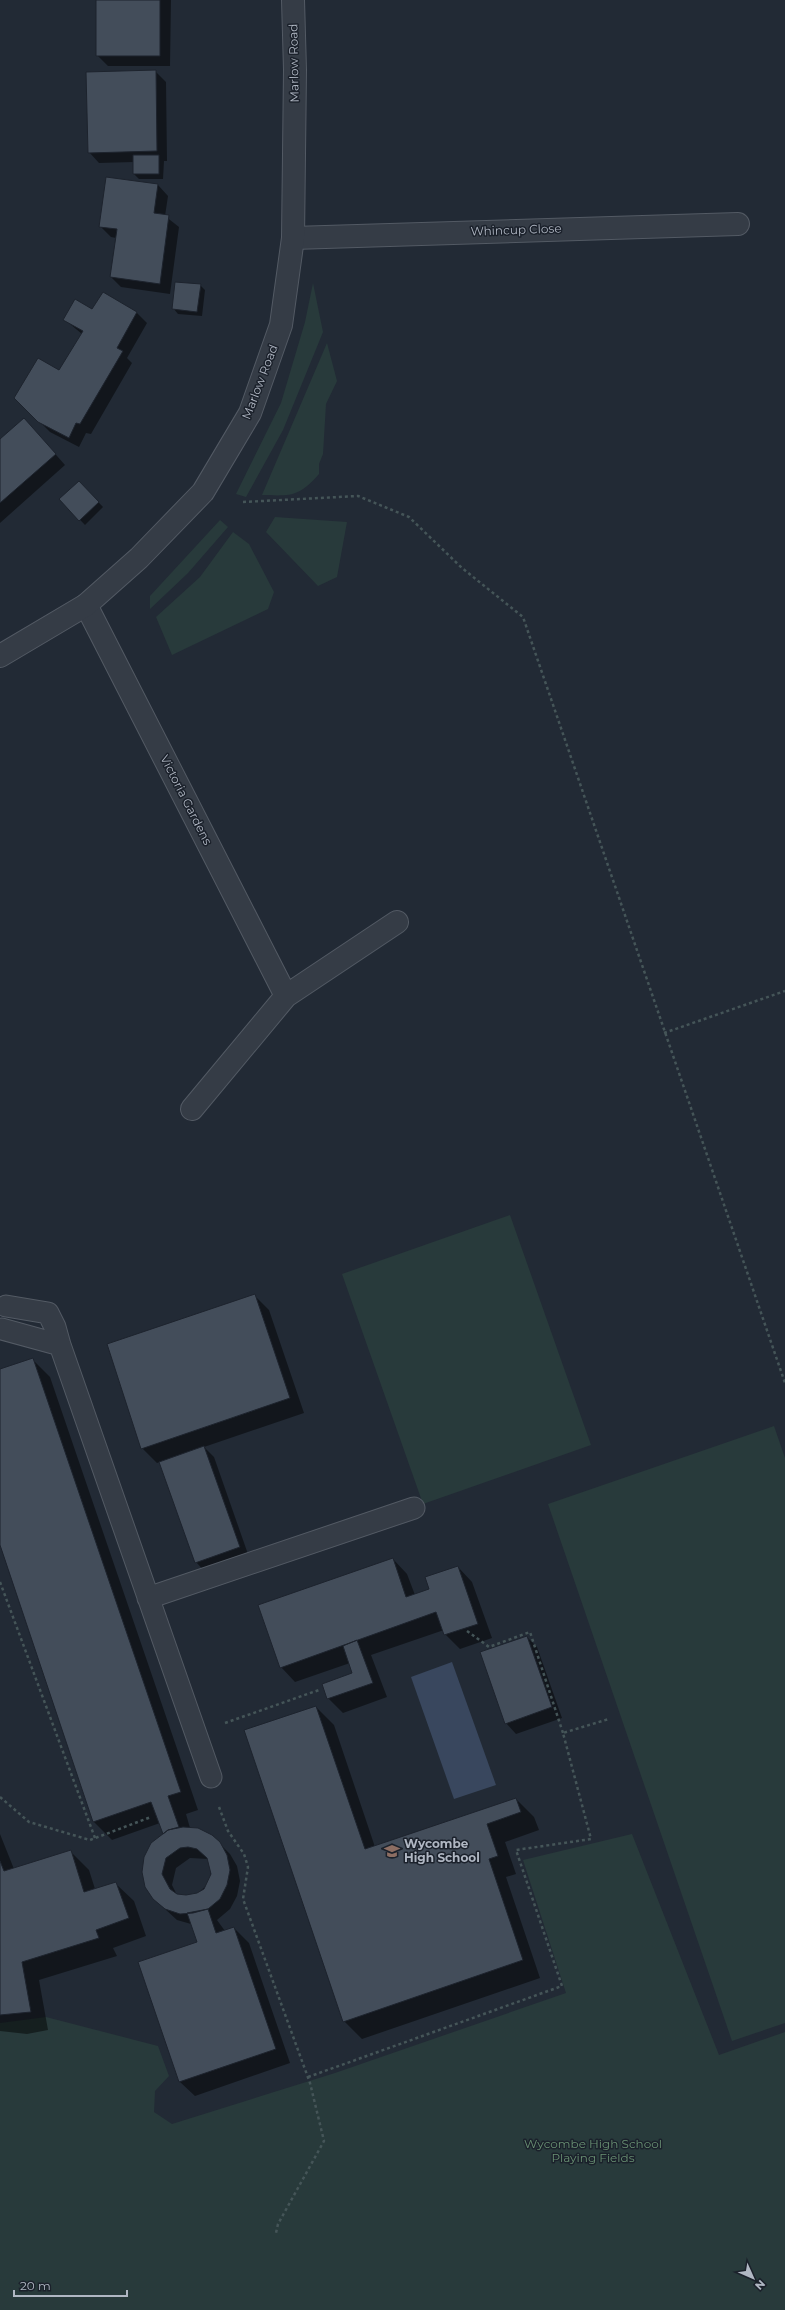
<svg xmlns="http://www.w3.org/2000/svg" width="785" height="2310" font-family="Montserrat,sans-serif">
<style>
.green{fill:#283a3b}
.water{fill:#39475e}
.shadow{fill:#0007;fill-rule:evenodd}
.building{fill:#434d5a;stroke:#1d232d;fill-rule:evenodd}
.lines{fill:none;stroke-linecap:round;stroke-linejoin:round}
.service-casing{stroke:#535a64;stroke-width:23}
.minor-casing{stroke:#535a64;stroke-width:24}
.tertiary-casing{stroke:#535a64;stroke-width:24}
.path{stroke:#455558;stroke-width:2.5;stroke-dasharray:3 3;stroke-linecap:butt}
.service{stroke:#353c46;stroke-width:21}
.minor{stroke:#353c46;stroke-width:22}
.tertiary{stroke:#353c46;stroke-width:22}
.labels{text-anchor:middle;stroke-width:3;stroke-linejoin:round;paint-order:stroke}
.street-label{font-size:12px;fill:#b0b7c3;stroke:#1b212b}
.poi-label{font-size:12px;font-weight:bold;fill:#b0b7c3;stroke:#1b212b;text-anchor:start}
.park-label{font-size:12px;fill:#699173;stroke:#1b212b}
</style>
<rect width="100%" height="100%" fill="#222a35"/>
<path class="green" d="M313,283L323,332L283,430L246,497L236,494L281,403L305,322Z
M327,343L337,381L326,404L323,454L319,464V474C299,497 291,496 262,495Z
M275,517L347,522L337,577L318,586L266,532Z
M220,520L228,527L188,573L150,609V596Z
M233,532L249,544L274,592L268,609L172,655L156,617L200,577Z
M510,1215L591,1445L423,1504L342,1274Z
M774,1426L785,1458V2023L732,2041L548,1504Z
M632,1834L719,2055L785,2032V2310H0V2023L46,2017L158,2046L169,2076L155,2091L154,2112L172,2124L335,2073L566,1993L523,1860Z"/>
<path class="water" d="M452,1662L496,1785L454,1799L411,1677Z"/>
<path class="shadow" d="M97,0H171L170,66H108L97,55Z
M155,71L166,82L167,161H164L163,179H139L134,174V162L99,163L89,152Z
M158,185L168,196L165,216L179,227L170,294L121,287L111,277L116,238L111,237L101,227Z
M200,285L205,290L202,316L178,314L173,308Z
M103,293L137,313L147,323L127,358L132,363L91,434L86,433L79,447L50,432L16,398L60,372L82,334L64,319L92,311Z
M34,430L65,465L0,523V441Z
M79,482L103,507L85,525L60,499Z
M254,1295L269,1310L304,1413L204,1447L214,1457L249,1557L206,1573L196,1562L160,1462L157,1463L142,1448Z
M32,1359L50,1377L198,1810L186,1814L190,1828L219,1843L230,1854L237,1866L240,1881L237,1896L230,1909L217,1920L225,1931L234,1928L249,1943L290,2063L195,2096L180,2082L198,1943L191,1924L177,1920L154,1899L164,1835L160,1823L112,1840L94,1822L0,1544V1370ZM190,1858L208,1859L211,1865L210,1882L197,1894L186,1896L177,1895L172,1885L176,1868Z
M393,1559L407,1574L415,1595L431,1590L458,1567L472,1582L492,1638L460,1649L445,1634L444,1630L371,1655L387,1697L343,1713L328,1698L353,1674L350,1663L295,1682L281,1667Z
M527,1637L537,1647L562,1718L516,1734L506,1723Z
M316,1707L334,1725L375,1847L516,1799L534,1817L539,1830L505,1842L516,1874L506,1877L540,1978L362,2039L344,2021Z
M0,1834L14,1869L71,1852L89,1870L95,1889L115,1883L134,1901L146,1936L113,1948L117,1956L39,1980L48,2030L27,2034L0,2031Z"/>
<path class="building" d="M96,0H160V56H96Z
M156,70L157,151L88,153L86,72Z
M133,155H159V174H133Z
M106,177L158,184L154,213L169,215L160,284L110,277L117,229L99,227Z
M175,282L201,284L197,312L172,309Z
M103,292L137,312L117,348L123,351L80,424L76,423L69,438L38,422L14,398L38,358L59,370L83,331L63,320L75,299L92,309Z
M24,418L56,454L0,503V439Z
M79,481L99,502L79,521L59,499Z
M255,1294L290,1398L141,1449L107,1344Z
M33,1358L181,1792L168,1796L179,1827L168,1830L163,1834L151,1802L93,1822L0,1545V1369Z
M204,1446L240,1547L195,1563L159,1462Z
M393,1558L406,1597L429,1589L425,1577L458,1566L478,1624L444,1635L436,1612L280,1668L258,1605Z
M527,1636L552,1707L505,1724L480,1652Z
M357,1640L373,1683L327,1699L322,1684L352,1673L343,1646Z
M316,1706L365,1849L516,1798L521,1812L487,1824L498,1856L489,1859L523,1960L343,2022L244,1730Z
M183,1827L198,1828L212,1835L220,1842L227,1855L230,1870L227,1885L220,1899L208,1909L193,1913L180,1914L165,1909L153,1899L145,1887L142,1872L144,1857L151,1843L168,1830ZM188,1847L197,1849L207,1858L211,1874L204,1889L197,1893L186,1895L177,1894L170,1889L162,1874L166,1858L180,1848Z
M71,1850L84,1892L116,1882L129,1918L96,1930L99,1938L22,1962L31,2012L0,2015V1861L4,1871Z
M208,1909L216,1933L234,1927L276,2049L179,2082L138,1962L197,1942L187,1913Z"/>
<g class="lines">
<defs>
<path id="service" d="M6,1306L48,1313L55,1327L60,1345L211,1777
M2,1329L60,1345
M148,1598L414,1508"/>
<path id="minor" d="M293,238L738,224
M86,605L286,996L192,1109
M286,996L397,922"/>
<path id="tertiary" d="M0,656L86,605L139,558L203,492L250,413L281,325L293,238L295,70L293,0"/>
</defs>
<use href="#service" class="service-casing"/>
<use href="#minor" class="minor-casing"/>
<use href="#tertiary" class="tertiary-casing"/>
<path class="path" d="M243,502L358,496L409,517L462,568L523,617L785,1383
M664,1033L785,991
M0,1582L95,1838
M467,1631L489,1647L530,1632L563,1733
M225,1723L319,1690
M0,1797L29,1822L90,1840L151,1817
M219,1807L228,1831L244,1854L248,1867L243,1899L310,2083L324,2141L278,2224L276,2233
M308,2077L562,1986L516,1850L591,1839L563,1733L609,1719"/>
<use href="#service" class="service"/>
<use href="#minor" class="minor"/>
<use href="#tertiary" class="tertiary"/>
</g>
<defs>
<symbol id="school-bare" viewBox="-9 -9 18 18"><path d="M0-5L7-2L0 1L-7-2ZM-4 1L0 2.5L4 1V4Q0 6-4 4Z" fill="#8d6e63" stroke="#1b212b" stroke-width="2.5" paint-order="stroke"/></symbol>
</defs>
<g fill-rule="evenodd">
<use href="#school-bare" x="381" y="1840" width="22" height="22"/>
</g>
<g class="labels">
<g class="street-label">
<text transform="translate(294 63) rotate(-91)" y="4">Marlow Road</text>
<text transform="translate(516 230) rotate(-2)" y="4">Whincup Close</text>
<text transform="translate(260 382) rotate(-69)" y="4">Marlow Road</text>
<text transform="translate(186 800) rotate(63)" y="4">Victoria Gardens</text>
</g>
<g class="poi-label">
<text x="404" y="1848">Wycombe<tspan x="404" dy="14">High School</tspan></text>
</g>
<g class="park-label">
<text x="593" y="2148">Wycombe High School<tspan x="593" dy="14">Playing Fields</tspan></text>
</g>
</g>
<g transform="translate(753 2278) rotate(135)" stroke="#1b212b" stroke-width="3" paint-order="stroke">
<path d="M0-3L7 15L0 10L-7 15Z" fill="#b0b7c3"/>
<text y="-6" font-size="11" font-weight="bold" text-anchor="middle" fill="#b0b7c3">N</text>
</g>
<path d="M14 2290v6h113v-6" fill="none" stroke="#b0b7c3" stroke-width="2"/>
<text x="20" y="2290" font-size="12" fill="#b0b7c3" stroke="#1b212b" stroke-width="3" paint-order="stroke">20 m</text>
</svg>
